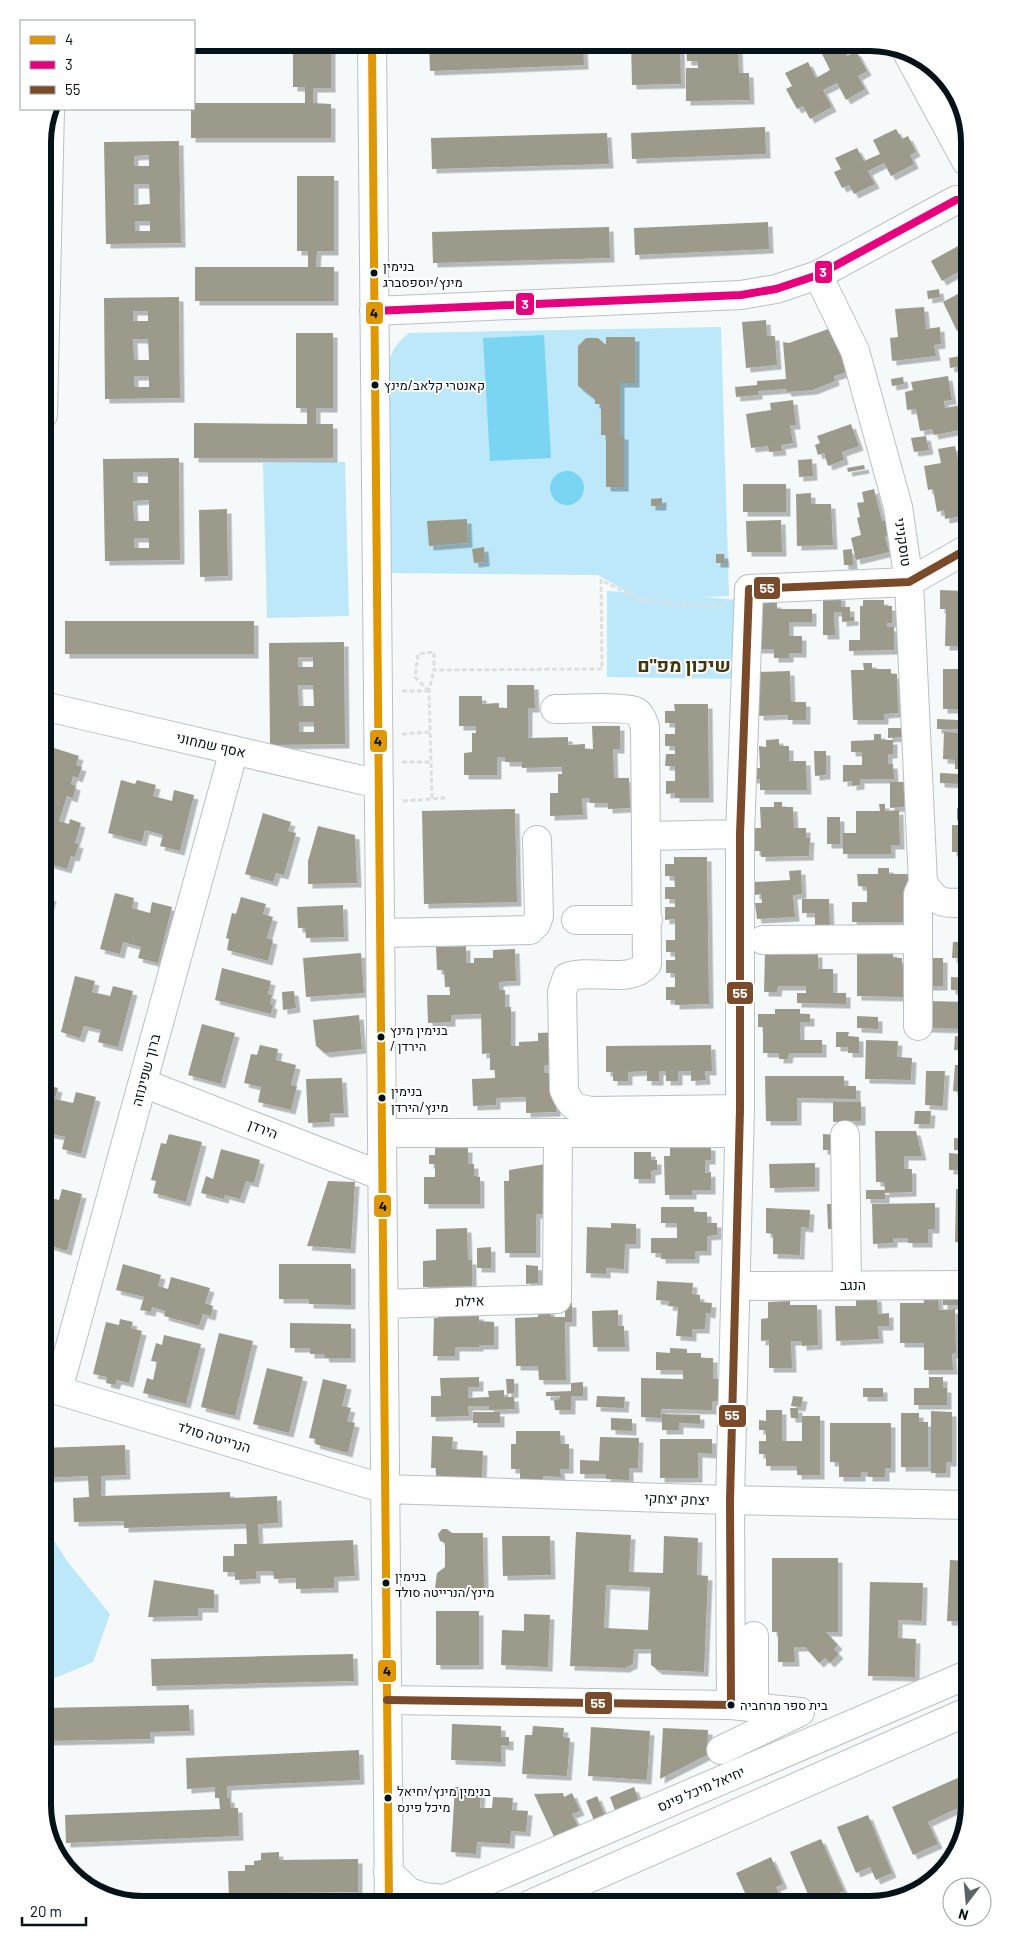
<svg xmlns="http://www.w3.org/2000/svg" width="1012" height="1947" font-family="Barlow,Heebo,sans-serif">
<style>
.green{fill:#bce8f9}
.water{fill:#7ad5f2}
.building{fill:#9c9a8a;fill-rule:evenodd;filter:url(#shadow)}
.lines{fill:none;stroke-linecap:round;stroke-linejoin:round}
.minor-casing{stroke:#b8c1c5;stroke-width:30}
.major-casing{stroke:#b8c1c5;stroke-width:30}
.path{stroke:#dee0e0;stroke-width:3;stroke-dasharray:5 2.5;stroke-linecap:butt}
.minor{stroke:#fefefe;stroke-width:28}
.major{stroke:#fefefe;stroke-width:28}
.bus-1-casing{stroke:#fff;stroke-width:11}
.bus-2-casing{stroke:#fff;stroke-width:11}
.bus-3-casing{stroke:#fff;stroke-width:11}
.bus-1{stroke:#df9702;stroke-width:8}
.bus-2{stroke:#e5007d;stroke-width:8}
.bus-3{stroke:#7a4b2a;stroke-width:8}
.bus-dot{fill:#051318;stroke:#fff;stroke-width:2}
.labels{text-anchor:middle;stroke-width:4;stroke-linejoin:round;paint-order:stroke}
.bus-label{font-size:13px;fill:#051318;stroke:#fff;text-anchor:start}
.street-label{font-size:14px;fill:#051318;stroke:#fff}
.district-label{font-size:19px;font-weight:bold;fill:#41360c;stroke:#fff}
.rim{fill:none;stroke:#051318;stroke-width:6}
.line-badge{stroke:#fff;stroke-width:2}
.badge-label{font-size:14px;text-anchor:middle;font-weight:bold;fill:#fff}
.pale-badge-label{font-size:14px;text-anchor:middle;font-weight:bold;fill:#111}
</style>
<defs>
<filter id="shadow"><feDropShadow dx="4.5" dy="4.5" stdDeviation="0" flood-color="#0004"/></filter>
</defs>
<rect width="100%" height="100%" fill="#f5f9fa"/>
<path class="green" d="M721,327L729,596L703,597L738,600L737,679L607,677V591L624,592V590L598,575L389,573L387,368C391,352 396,343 409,333Z
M345,462L349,616L267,618L263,463Z
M43,1500H46L48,1531L67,1561L110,1614L93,1662L43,1683Z"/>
<path class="water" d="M544,335L551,458L490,461L483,338Z
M550 488a17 17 0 1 1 34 0a17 17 0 1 1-34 0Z"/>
<path class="building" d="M293,43H331V88H313V103L331,104V138H191V109H194V103H305V87H293Z
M429,43H583L584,65L430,71Z
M631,43H680L681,84L632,85Z
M686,43H729V47H738L739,73H749L750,100L686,101V68H698V61H687Z
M841,44L847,56L856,51L867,71L858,76L865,89L846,100L837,83L823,90L832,107L810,119L803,106L797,109L786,89L792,86L785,73L808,62L816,78L830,70L822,54Z
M765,127L766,154L632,159L631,133Z
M896,129L902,139L908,136L916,152L910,155L914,164L891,176L884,163L868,171L875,184L854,194L849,185L842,188L834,172L841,169L835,158L857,148L864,161L880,154L873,140Z
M607,133L609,164L432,169L431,138Z
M179,141L181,243L106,244L104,142ZM149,155V166H134V156ZM134,184H149L150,204L134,205ZM135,221H150V231H135Z
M297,176H334V251H317L316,267H334V301H195V267H308V251H297Z
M768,222L769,249L635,255L634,228Z
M609,227L610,258L433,263L432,232Z
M967,241L969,244V274L963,277L960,271L942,281L931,261Z
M939,289L940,297L928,299L927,291Z
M965,290L967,296L969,294V332L967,326L957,331L943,302Z
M179,297L180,398L105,399L104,298ZM133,311H148V321H133ZM133,339H148L149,360H134ZM134,376H149V387H134Z
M924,307L926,329L940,327L941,344L934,345L936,356L892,361L890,338L898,337L895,309Z
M766,320L767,336H775L777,365L746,368L742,322Z
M831,328L847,372L834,376L835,381L813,390L787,392L786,389L758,391V395L736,397L735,387L757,385V381L786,379L783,342L789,343Z
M296,333H333V408H316V424H333V458H194V423L307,424V408H296Z
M606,337H635V383H620V435H624V487H606V435H601V404H595V399L578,386V346L586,338H598L606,345Z
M967,355L969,365L950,368L949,358Z
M948,376L952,400L944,401L945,408L961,405L965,429L934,435L932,429L920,431L916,409L907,410L905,392L913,390L911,382Z
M903,377L904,384L892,386L891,379Z
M969,394V400L960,401L959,395Z
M793,400L796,425H790L793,443L781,445L782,451L769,452L768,446L751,448L746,414L771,410L770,403Z
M851,424L859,446L842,452L844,460L828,466L824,453L818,455L815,445L820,443L817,436Z
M926,436L929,450L914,452L911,438Z
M955,446L960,469L969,468V515L945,519L944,510L937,512L933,489L928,490L924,466L941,463L938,449Z
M179,458L180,560L105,561L103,459ZM133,472H148V483H133ZM149,500V521H134L133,501ZM134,538H149V548H134Z
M812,459L813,476L799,477L798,460Z
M864,465L865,469L848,472L847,468Z
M743,484H786V512H743Z
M874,489L882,521L888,519L892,534L885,536L889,552L856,560L851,538L861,535L857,518L860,517L857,503L864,502L862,492Z
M811,493V504H831L833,545L797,546L796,494Z
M662,498V506H651V499Z
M227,509L228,576L200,577L199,510Z
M467,519L468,543L429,546L427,521Z
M781,520L782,552H747L746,521Z
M484,547L485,562L474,563L472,549Z
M852,549L853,565H844L843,550Z
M716,554H724L725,563H716Z
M964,586H969V646H945L946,609H940V590L964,591Z
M823,596H841V607H850V617H854V621L842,622V612H834L835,635H823Z
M863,600H884V606H892V623H887V627H894V650L849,651V640H860V606H863Z
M756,603H777V609H812V622H789V636H802V653H789V658H774V649H756Z
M65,621H254V654H65Z
M344,642L345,744L270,745L269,643ZM298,657H313V667H298ZM298,685H313L314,706H299ZM299,722H314V732H299Z
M863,663H872V669H891V674H897L898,713L884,714V720H853L851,670H864Z
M958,663H969V717L962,716V709H943V669H958Z
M790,671L791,702H806V720H788V715L759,716V672Z
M507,685H534L535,708H528V738L568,737V745L585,744V749H593L592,726H620V749H613L614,778H629L630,808L608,809V803H590V798H582L583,815L550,816V793H558V774H562V767L522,768V762H505V757H497V775H464V753L472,752V733H476V726H459V696H482V704L499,703V708H507Z
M674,704H708L709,798H675V793L666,794V781H675V766H665L666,754H675V746H665V734H675V723H665V711H675Z
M937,719L958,720V729H937Z
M966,725H969V776H964V769H955V760L943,759L944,732L966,733Z
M888,728H904V737L888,738Z
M874,734H881V740H893V754H888V764H893L894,779H860V785L852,786V781L843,782V765H862V752H851V741L874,740Z
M779,739V746H789V761H806L807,790H760V779H752V768H760L759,746L766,747V740Z
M54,748L79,756L76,765L82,767L78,778L73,776L71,784L76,786L73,798L67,796L59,821L69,824L70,819L81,823L75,843L79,844L75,857L71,856L67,869L47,863L43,875V755L51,758Z
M814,751H826V775L815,776Z
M940,773L960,774L959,784L940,783Z
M121,780L135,784L137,780L156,785L153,796L172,801L174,790L194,795L180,851L160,846L163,835L145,830L142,842L108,833Z
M890,782H904V807L890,808Z
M966,792H969V820H957V808H966Z
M774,802H782V807H793L794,828H806V838H810L809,856L761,857V851H755V828H761L760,807H774Z
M879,804H885V811L899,810L900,845H891V854H843V833H856V811H880Z
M515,809L517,902L424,904L422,811Z
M263,813L291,822L288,831L296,833L284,875L276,873L273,882L245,874Z
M827,817H840V844H827Z
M952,825H969V852H952Z
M318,826L355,835L357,883L308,884V861Z
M674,857H707L709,1004L675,1005V1000H666V987H675V973H666V960H675V952H666V940H675V919L665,920V907H675V899H665V887H675L674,876H665V864H674Z
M878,868H889V874H910V891H903V922H852V902H867V887L858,886L857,874H878Z
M801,870L802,894L793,895L795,917L757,919L755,903H762L761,894L755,895L754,882L790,880L789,871Z
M115,893L134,898L132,908L150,913L152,902L172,907L158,963L138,958L141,947L123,942L120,954L100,949Z
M43,895L52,897L43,928Z
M241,897L266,904L263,914L273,917L267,938L273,940L268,961L227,950L229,939L226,938L232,913L236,914Z
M802,899H829L830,928L815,929V913H802Z
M343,905L344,937L306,938L305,928H298L297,907Z
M953,942H964V948H969V958H952Z
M466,946V963H474V958H493V950L515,949L516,981L499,982V990H505V1007H511V1046H519V1042L538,1041V1033L560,1032L561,1064L544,1065V1073H550V1090H556V1112L526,1113V1097L496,1098V1105L473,1106L472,1079L495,1078V1070H490V1053L482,1054L481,1014L451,1015V1022L428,1023L427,995H450V987H445L444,970H437L436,947Z
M765,952L818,953V969H833V993H846V1004L797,1003V993H806V986H778L777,992H764Z
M857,952H893V958H902V967H906V997L857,996Z
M361,953L364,993L306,997L303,958Z
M926,958H943V986H926Z
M222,968L271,981L268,994L272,995L270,1004L273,1005L271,1014L215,1000Z
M75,976L95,981L92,992L110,996L113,986L133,991L118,1047L98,1042L101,1030L84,1026L80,1038L61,1032Z
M951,977L969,978V991L951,990Z
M294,991L296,1008L283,1010L282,992Z
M927,1001L969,1002V1051L954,1050L955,1036L965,1037V1029L926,1028Z
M775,1009H800V1014H810V1022H800V1040H822V1053H789L788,1059H779V1053H763V1027H758V1014H775Z
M359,1015L362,1049L325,1053L316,1046L313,1020Z
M857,1016L878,1017V1029L857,1028Z
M202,1024L235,1033L221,1084L188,1075Z
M836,1032H849L848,1036L859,1037V1053H848V1047H836Z
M866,1040L898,1041L897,1057L912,1058L911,1080L865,1079Z
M260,1045L278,1049L276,1060L296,1065L291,1085L297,1086L291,1110L258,1102L261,1087L244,1083L251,1054L257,1055Z
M711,1045L712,1071H705L706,1080L691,1081V1071H678V1081H666V1071H659V1081H647V1071L628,1072V1081H613V1072H606V1046Z
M955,1065H969V1111H959L960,1092L953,1091Z
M926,1071H945L943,1106L925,1105Z
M765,1076H844V1086H856V1099L797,1098V1121H766Z
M342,1078L344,1113H330V1122L308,1123L306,1079Z
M43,1084L58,1088L55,1099L73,1103L76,1092L96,1097L81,1154L62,1149L65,1137L46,1133L43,1146Z
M833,1102H861V1121L833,1122Z
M915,1111H931L930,1124H914Z
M875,1131H916L922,1156H904V1169H912V1192L885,1193V1199H866V1190H885L884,1182H876Z
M169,1134L202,1142L186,1202L153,1193L156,1181L151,1180L161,1143L166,1144Z
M823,1134L836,1135V1150H823Z
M954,1138L969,1139V1171L962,1170L963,1151L954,1150Z
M670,1146H711V1160H705V1173L711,1172V1190H692V1195H665L664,1156H670Z
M435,1148H468V1164H474V1176L480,1177V1204H424V1177H435V1164H429V1155H435Z
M221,1149L260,1160L254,1183L246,1181L240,1199L225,1195L224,1199L201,1193L206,1176L213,1179Z
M634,1152H651V1160H657V1170L651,1171V1179H634Z
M949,1153L960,1154L959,1170H949Z
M815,1163V1187L770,1188L769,1164Z
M546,1164L547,1214H536V1253H505L504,1181H509V1170Z
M328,1181L355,1182L351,1249L307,1246Z
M62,1189L82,1194L67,1251L48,1245L51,1234L43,1232V1196L59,1200Z
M956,1189L969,1190V1243L955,1242Z
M935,1203V1229H928V1243H908V1238H893V1243L873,1244L872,1204Z
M827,1204H838L839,1229H828Z
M661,1207H694V1212H707V1223H717V1235L707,1236V1251H695V1259H661V1253H651V1238H677V1223H661Z
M766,1208L810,1210L809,1228L801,1227L800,1255L773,1254V1234L766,1233Z
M611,1223L636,1224V1244H625L624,1269L606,1268V1274L586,1273L587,1227L611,1228Z
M467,1228L468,1260H472V1286L423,1287V1261L436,1260V1229Z
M491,1247V1268H477V1248Z
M123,1264L161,1275L158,1286L168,1289L171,1277L210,1288L205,1303L213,1306L211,1316L203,1314L199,1326L164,1316L165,1311L152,1307L151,1312L140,1310L144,1297L116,1290Z
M279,1264H351V1305L309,1304V1299H279Z
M526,1265L538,1266V1283L526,1284Z
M657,1281L693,1283L692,1294L700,1295V1302L712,1303L711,1314L706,1313L705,1329H692V1337L676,1336L678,1307L668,1306L669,1301L656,1300Z
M959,1290V1305H943V1291Z
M923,1295H938L939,1310L955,1309L956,1353L952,1354L953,1370H924V1343H900V1303H924Z
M877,1297L878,1314L889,1313V1326H878L879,1339L836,1341L835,1306H856V1298Z
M968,1299H969V1358H967Z
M790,1301V1305H817L818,1345L802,1346V1341H791L792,1368H769V1340L761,1341V1319L768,1318V1302Z
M565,1303H572V1322H565L566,1380H539L538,1366H516L515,1318L538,1317V1310H550L551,1317H565Z
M438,1309L455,1315H479V1321L494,1322V1345H479V1347H455V1356H433L434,1318H438Z
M618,1310V1326H624L625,1347H593L592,1311Z
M120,1319L133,1322L131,1328L142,1331L129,1383L117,1380L115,1385L106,1383L107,1377L93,1374L106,1322L119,1325Z
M290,1323L351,1324V1358H325L324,1354H310V1348H290Z
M219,1333L253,1341L235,1416L201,1407Z
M164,1335L201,1344L186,1404L143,1393L147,1378L153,1380L157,1362L151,1361L156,1343L162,1345Z
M670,1348L687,1349V1353H701V1358H713V1379H721V1401H712V1410L661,1409V1418L641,1417V1378L683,1379V1370H656V1352L670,1353Z
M267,1368L303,1377L289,1433L253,1424Z
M479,1377V1387H468V1398L489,1397L488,1391L504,1390V1397H514L515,1409L489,1410V1406H468L469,1416L431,1417V1396H441L440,1378Z
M929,1377H943V1388H947V1405H914V1388H929Z
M323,1379L347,1385L342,1406L351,1408L347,1421L355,1423L348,1453L315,1444L316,1439L309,1438Z
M506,1379H514V1393L507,1394Z
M583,1382V1396H571V1410H555L554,1400L560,1399V1396H546V1392L571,1391V1383Z
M962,1385H969V1398H962Z
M863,1388H883V1397H863Z
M597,1396L625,1397L624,1408L596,1407Z
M793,1396L803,1397L801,1407L791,1406Z
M790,1408H798V1418H791Z
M766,1410H782V1441H802V1416H820V1475H797V1466H766V1454H759V1441H766V1430H759V1420L766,1421Z
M931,1411L952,1412V1462H946V1473H931Z
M473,1412H500V1423H473Z
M965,1412H969V1471H965V1456H960V1436H965Z
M901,1413H919V1422H928V1467H901Z
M662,1414L700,1415V1424L679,1423V1430H662Z
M611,1418L632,1419V1431L611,1430Z
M830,1423H891V1468H885V1477H868V1472H861V1477H839V1462H830Z
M516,1431H560L561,1444H569V1469H560L561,1477L543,1476V1483H520V1469H511V1444H516Z
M432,1436L453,1437L452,1449L483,1451L482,1479L436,1484V1468H431Z
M600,1437L639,1438L638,1468H629V1480L606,1479V1474H580V1460L599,1461Z
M660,1439H712V1454L698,1453V1478H660Z
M125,1445L126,1475L101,1476V1496L230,1492V1498L277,1496L278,1523L258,1524L259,1544L353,1540L355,1576L334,1577V1588L296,1589V1578L274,1579L273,1571H256V1579L235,1580V1572H223V1556H234V1544H247L246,1524L124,1528V1521L74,1522L73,1498L89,1497L88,1476L43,1478V1448Z
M442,1529H447L452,1533H483L484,1588H435L437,1573L445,1567V1543L440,1541L438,1534Z
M576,1532L631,1535L629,1572L663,1573L664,1536L698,1538L697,1575L708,1576L704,1672L658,1670L651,1665V1649H634L633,1664L625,1668L570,1666ZM606,1585L650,1587L648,1630L604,1628Z
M502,1536H550L551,1575L503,1576Z
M772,1558H838V1632H826L838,1645L834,1649L839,1654L830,1663L825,1658L819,1663L805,1647H794L795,1662H778V1632H772Z
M950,1560L969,1561V1622L947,1621Z
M154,1580L214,1590V1608H198V1616L148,1617Z
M870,1582L923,1583L922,1621L898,1620V1638L916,1639L915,1677L868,1676Z
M436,1611H479V1665H436Z
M524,1614L550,1615L548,1667L501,1665L502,1630L524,1631Z
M353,1654L354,1681L152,1686L151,1659Z
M189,1705L190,1731L150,1732V1739L43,1741V1708Z
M452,1724L501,1726V1737H509V1746L501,1745V1762L451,1760Z
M533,1726L564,1728L563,1737L570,1738L567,1776L522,1774L525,1735H532Z
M591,1727L650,1731L647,1780L588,1776Z
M663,1728L708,1730L707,1755L660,1779Z
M359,1750L360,1780L227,1786V1798H230L231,1808H238L239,1836L66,1843L65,1815L220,1809L219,1798H215V1787L187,1789L186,1758Z
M969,1773V1803L928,1822L938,1844L913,1855L892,1807Z
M455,1787L481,1789L480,1808H492L493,1797L513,1798L512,1810L528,1811L526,1832L511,1831L510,1844L477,1842L476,1854L451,1852Z
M634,1787L640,1804L616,1813L610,1797Z
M563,1793L564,1797L572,1793L580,1811L572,1814L580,1830L556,1841L534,1794Z
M597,1796L606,1818L595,1823L586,1801Z
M868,1815L892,1873L876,1880L870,1867L856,1873L837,1827Z
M821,1839L844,1891L812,1904L790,1852Z
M279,1852V1860L358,1859V1892L268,1893V1904H257V1893H245V1898H229L228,1871H245V1865H254V1861L261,1860V1853Z
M771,1857L783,1884L776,1887L783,1904H750L736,1873Z
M900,1888L905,1898L873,1904L872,1902Z
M731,1894L732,1904H678L677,1895Z"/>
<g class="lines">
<defs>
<path id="minor" d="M372,43L389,1904
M908,54L966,161
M818,275L855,351L898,507L909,582L923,883L918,894V1026
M374,311L741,295L776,289L818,275L956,200
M43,415L50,109
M43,706L379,784
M555,709C570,709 624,706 635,711C641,714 643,721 645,727L647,964C631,985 591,968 567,977L562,992L564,1090C571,1107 575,1108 592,1111L740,1109
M647,836L740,834
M923,883C937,905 945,904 969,902
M576,920H648
M380,933L530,930L536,924L539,916L537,840
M763,940L918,939
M143,1083L382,1176
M382,1133H739
M845,1135L847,1285
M736,1286L969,1285
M383,1304L557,1299L558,1133
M43,1386L385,1489L730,1500L969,1505
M58,1390L234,750
M387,1700L731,1705L800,1712L721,1750
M731,1705L730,1500L740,1109V834L749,589L909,582L969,548
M754,1707V1636"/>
<path id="major" d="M388,1872L409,1892L424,1897L444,1899
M433,1904L969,1674
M531,1904L969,1711"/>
</defs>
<use href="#minor" class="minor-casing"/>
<use href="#major" class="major-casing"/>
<path class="path" d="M402,691H429
M429,691L415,677L418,654L434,652V670L602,669L601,580L639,599L675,604L726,607
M402,734L430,732
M402,762H431
M432,798L429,691L434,670
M403,801L445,798"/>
<use href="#minor" class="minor"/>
<use href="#major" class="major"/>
<defs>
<path id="bus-1" d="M372,43L389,1904"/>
<path id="bus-2" d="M374,311L741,295L776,289L818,275L956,200"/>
<path id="bus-3" d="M387,1700L731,1705L730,1500L740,1109V834L749,589L909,582L969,548"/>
</defs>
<use href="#bus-1" class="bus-1-casing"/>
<use href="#bus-2" class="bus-2-casing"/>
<use href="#bus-3" class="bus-3-casing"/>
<use href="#bus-1" class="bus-1"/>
<use href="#bus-2" class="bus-2"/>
<use href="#bus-3" class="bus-3"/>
</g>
<g class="bus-dot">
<circle cx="374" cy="273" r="4.5"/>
<circle cx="375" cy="385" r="4.5"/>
<circle cx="381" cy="1037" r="4.5"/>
<circle cx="382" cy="1098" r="4.5"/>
<circle cx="386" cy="1583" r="4.5"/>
<circle cx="731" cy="1705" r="4.5"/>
<circle cx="388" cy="1798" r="4.5"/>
</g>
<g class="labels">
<g class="bus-label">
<text x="383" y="271">בנימין<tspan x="383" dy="16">מינץ/יוספסברג</tspan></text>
<text x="384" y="390">קאנטרי קלאב/מינץ</text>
<text x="390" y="1035">בנימין מינץ<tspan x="390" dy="16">/ הירדן</tspan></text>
<text x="391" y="1096">בנימין<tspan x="391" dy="16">מינץ/הירדן</tspan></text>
<text x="395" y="1581">בנימין<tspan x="395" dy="16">מינץ/הנרייטה סולד</tspan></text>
<text x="740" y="1710">בית ספר מרחביה</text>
<text x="397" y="1796">בנימין מינץ/יחיאל<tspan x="397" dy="16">מיכל פינס</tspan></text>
</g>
<g class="street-label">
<text transform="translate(903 542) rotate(82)" y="5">טוסקניני</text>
<text transform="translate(211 745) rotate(13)" y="5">אסף שמחוני</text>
<text transform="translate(146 1070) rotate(-75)" y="5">ברוך שפינוזה</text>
<text transform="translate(263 1129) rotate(21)" y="5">הירדן</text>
<text x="853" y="1290">הנגב</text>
<text transform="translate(470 1301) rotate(-2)" y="5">אילת</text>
<text transform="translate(214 1437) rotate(17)" y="5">הנרייטה סולד</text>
<text transform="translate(677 1499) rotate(2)" y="5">יצחק יצחקי</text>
<text transform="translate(701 1789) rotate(-23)" y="5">יחיאל מיכל פינס</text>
</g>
<g class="district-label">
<text x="684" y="672">שיכון מפ"ם</text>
</g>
</g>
<path d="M0 0H1012V1947H0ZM142 51H870A91 91 0 0 1 961 142V1805A91 91 0 0 1 870 1896H142A91 91 0 0 1 51 1805V142A91 91 0 0 1 142 51Z" fill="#fff" fill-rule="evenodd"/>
<path class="rim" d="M142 51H870A91 91 0 0 1 961 142V1805A91 91 0 0 1 870 1896H142A91 91 0 0 1 51 1805V142A91 91 0 0 1 142 51Z"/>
<g class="line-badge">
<rect x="814" y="260" width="19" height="24" rx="5" fill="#e5007d"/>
<rect x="515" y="292" width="20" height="24" rx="5" fill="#e5007d"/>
<rect x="365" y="301" width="19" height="24" rx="5" fill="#df9702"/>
<rect x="753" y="576" width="28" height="24" rx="5" fill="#7a4b2a"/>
<rect x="369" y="729" width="19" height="24" rx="5" fill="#df9702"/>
<rect x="726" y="981" width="28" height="24" rx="5" fill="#7a4b2a"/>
<rect x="373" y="1194" width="19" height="24" rx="5" fill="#df9702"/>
<rect x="718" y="1404" width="29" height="24" rx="5" fill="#7a4b2a"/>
<rect x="377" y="1659" width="20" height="24" rx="5" fill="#df9702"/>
<rect x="584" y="1691" width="29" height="24" rx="5" fill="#7a4b2a"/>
</g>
<g class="badge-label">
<text x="823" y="277">3</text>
<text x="525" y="309">3</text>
<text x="767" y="593">55</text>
<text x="740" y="998">55</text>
<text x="732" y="1420">55</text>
<text x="598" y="1708">55</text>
</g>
<g class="pale-badge-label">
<text x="374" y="318">4</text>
<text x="378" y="746">4</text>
<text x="383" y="1211">4</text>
<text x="387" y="1676">4</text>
</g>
<rect x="20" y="20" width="175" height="90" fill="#ffffff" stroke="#9ba1a3"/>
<rect x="30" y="36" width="25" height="8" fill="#df9702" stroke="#9ba1a3"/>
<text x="65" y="45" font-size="15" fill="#051318">4</text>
<rect x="30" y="61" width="25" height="8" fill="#e5007d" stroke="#9ba1a3"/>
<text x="65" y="70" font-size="15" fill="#051318">3</text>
<rect x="30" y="86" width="25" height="8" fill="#7a4b2a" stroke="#9ba1a3"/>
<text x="65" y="95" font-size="15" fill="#051318">55</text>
<g transform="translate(967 1902) rotate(196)"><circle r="24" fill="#ffffff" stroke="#9ba1a3"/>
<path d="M0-4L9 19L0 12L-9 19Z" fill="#596467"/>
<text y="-8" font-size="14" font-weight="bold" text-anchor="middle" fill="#051318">N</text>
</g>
<path d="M22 1917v8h64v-8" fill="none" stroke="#051318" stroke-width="2.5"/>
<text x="30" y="1917" font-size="15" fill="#051318" stroke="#ffffff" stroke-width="4" paint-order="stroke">20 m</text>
</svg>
